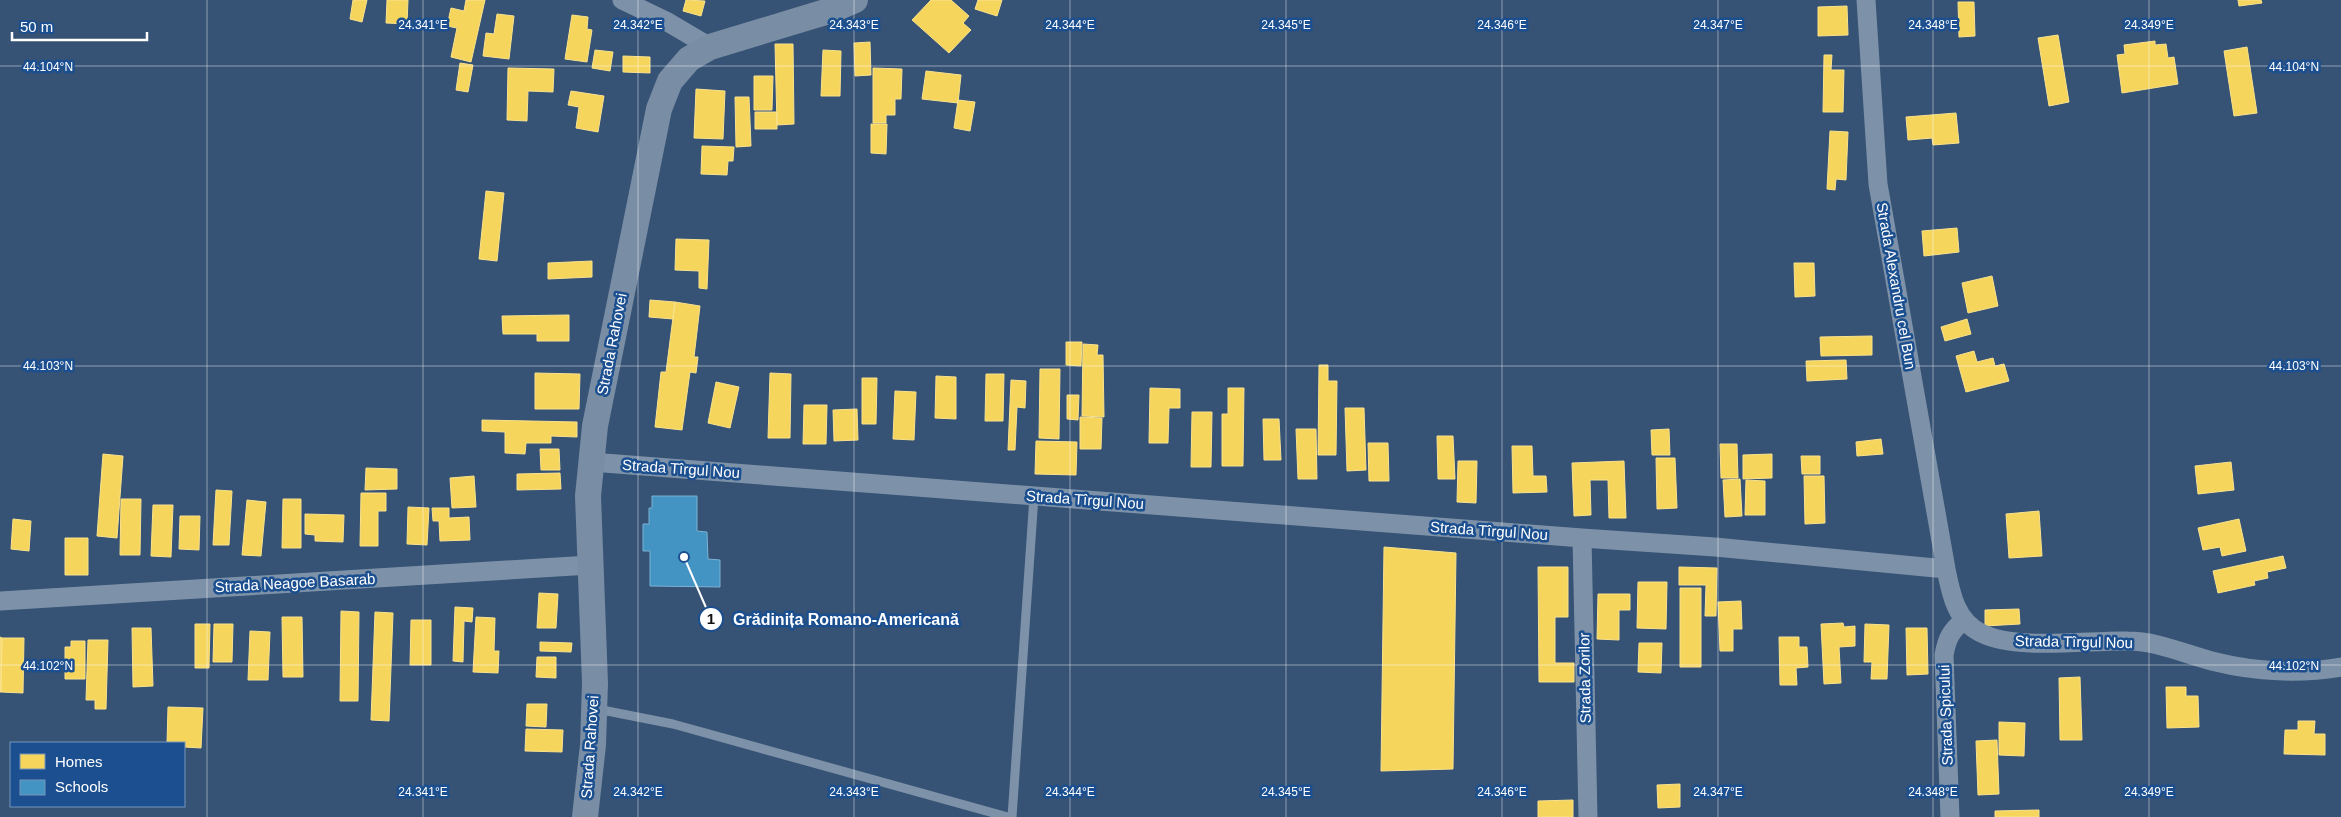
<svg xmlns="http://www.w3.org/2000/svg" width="2341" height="817" font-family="Arial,sans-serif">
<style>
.homes{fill:#f6d55c;stroke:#f9e28d}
.schools{fill:#4393c3;stroke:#7bb3d5}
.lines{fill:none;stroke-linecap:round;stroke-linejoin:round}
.service{stroke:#7d92a8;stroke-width:9}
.minor{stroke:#7d92a8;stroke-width:19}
.secondary{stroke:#798da4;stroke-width:26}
.ticks{fill:none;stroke:#fff;stroke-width:1;stroke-opacity:0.45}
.labels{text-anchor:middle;stroke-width:5;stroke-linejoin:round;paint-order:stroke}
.street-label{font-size:15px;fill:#fff;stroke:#1b4f8f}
.ticks-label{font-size:12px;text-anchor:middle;fill:#fff;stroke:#1b4f8f;stroke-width:5;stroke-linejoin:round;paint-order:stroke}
.leader{fill:none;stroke:#fff;stroke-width:2}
.callout-dot{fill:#fff;stroke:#1b4f8f;stroke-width:2}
.mark-label{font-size:15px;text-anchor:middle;font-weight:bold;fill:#111}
.callout-label{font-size:16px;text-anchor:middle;font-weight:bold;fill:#fff;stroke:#1b4f8f;stroke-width:5;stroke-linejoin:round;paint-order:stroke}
</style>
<rect width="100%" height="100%" fill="#365274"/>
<path class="homes" d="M353,0H367L362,22L350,19Z
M387,0H408L407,24L386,23Z
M466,0H485L471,62L451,57L457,28L447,26L451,8L464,11Z
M686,0L705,1L701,16L683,11Z
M931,0H951L969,16L963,23L971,30L949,53L912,20Z
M978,0H1002L997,16L975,9Z
M2238,0H2261L2262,3L2239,6Z
M1958,2H1974L1975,36L1959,37Z
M1847,6L1848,35L1818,36V7Z
M497,14L514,16L509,59L483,56L486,33L494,34Z
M572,15L588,17L587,29L592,30L587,62L565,59Z
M2058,35L2069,102L2049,106L2038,38Z
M2155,41V45L2166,44L2168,58L2174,57L2178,84L2122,93L2117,55L2125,54L2124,45Z
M870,42L871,75L855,76L854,43Z
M775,44H793L794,124L777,125Z
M2247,47L2257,113L2234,116L2224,51Z
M595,50L613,52L610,71L592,68Z
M823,50L841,51L840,96H821Z
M1824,55H1832L1831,70H1844L1843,112H1823Z
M623,56L650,57V73L623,72Z
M460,63L473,65L468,92L456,90Z
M508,68L554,69L553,92L528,91L527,121L507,120Z
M873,68L902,69L901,99H895V115H886V123H873Z
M926,71L961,75L958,103L922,99Z
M754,76H773L772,110H754Z
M696,89L725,91L723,139L694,138Z
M571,91L604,96L598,132L576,128L579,107L568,105Z
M735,97H749L751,146L736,147Z
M958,100L975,102L970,131L954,128Z
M755,112H777V129H755Z
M1956,113L1959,143L1933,145L1932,138L1908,140L1906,117Z
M871,124H887L886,154L871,153Z
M1830,131L1848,132L1846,180L1836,179L1835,190L1827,189Z
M702,146L734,147L733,161H728L727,175L701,174Z
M486,191L504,193L497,261L479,259Z
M1957,228L1959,252L1924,256L1922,231Z
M676,239L709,240L707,289L699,288V271L675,270Z
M592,261V277L548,279V263Z
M1794,263H1814L1815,296L1795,297Z
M1992,276L1998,306L1968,313L1962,283Z
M650,300L675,302L673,319L649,317Z
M675,302L700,306L694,357H698L696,373L690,372L682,430L655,427L661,372H666Z
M569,315V341H537V334H503L502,316Z
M1967,319L1971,334L1945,341L1941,327Z
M1872,336V355L1821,356L1820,337Z
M1066,342H1082L1081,366L1066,365Z
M1083,344L1098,345L1097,355H1103L1104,417L1082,416Z
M1974,351L1977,362L1993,358L1995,366L2004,364L2009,381L1966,392L1956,356Z
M1846,360L1847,379L1807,381L1806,361Z
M1319,365H1328V381H1337L1336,455H1318Z
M1040,369H1060L1059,439L1039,438Z
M535,373L580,374L579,409H535Z
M770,373L791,374L790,438H768Z
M986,374H1004L1003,421H985Z
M936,376L956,377V419L935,418Z
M862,378H877L876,424H862Z
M1011,380L1026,381L1025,408L1017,407L1015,450H1008Z
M716,382L739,387L730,428L708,423Z
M1150,388L1180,389V408H1169L1168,443H1149Z
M1228,388H1244L1243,466H1222V414H1228Z
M895,391L916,392L914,440L893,439Z
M1067,395H1079L1078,420L1067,419Z
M804,405H827L826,444H803Z
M1345,408H1364L1366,470L1347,471Z
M857,409L858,440L834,441L833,410Z
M1192,412H1212L1211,467H1191Z
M1080,417L1102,418L1101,449H1080Z
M1263,419H1279L1281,460H1264Z
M482,420L577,422V437L551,436V443H526L525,454L505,453V432L482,431Z
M1296,429H1316L1317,479H1298Z
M1669,429L1670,455H1652L1651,430Z
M1437,436H1453L1455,479H1438Z
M1881,439L1883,454L1857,456L1856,442Z
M1036,441L1077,442L1076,475L1035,474Z
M1368,443H1388L1389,481H1369Z
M1720,444H1737L1738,478H1721Z
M1512,446H1532L1533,476H1546L1547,492L1513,493Z
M540,449H559L560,470H541Z
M103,454L123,456L117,538L97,536Z
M1772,454V478L1743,479V455Z
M1801,456H1820V474H1802Z
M1656,458H1675L1677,508L1657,509Z
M1458,461H1477L1476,503L1457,502Z
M1624,461L1626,518H1609L1608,480H1590L1591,515L1574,516L1572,463Z
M2231,462L2234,490L2198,494L2195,466Z
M366,468L397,469V489L365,490Z
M560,473L561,489L517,490V474Z
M474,476L476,507L452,508L450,478Z
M1804,476H1824L1825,523L1805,524Z
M1740,479L1742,516L1725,517L1723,480Z
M1746,480L1765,481V515H1745Z
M216,490L232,491L229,545H213Z
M361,493H386V511H378V546H360Z
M121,499H141L140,555H120Z
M283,499H301V548H282Z
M247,500L266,502L261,556L242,555Z
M153,505H173L171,557L151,556Z
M408,507L429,508L427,545L407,544Z
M432,508H449V518L469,517L470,540L440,541L439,521H433Z
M2039,511L2042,556L2009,558L2006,514Z
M305,514L344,515L343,542L315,541V535L305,534Z
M180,516H200L199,550L179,549Z
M13,519L31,521L29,551L11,549Z
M2239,519L2246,551L2222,556L2220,547L2203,550L2198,528Z
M65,538H88V575H65Z
M1384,547L1456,553L1453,769L1381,771Z
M2283,556L2286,568L2267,572L2268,578L2254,581L2255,585L2218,593L2213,571Z
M1538,567H1568V617H1555V663H1574V682H1539Z
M1679,567L1717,568L1716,616H1705L1706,585H1679Z
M1638,582H1667L1666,629L1637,628Z
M1680,588H1701V667H1680Z
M539,593L558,594L556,628H537Z
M1598,594H1630V610H1619V640L1597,639Z
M1741,601L1742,629H1733V651H1720L1718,602Z
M455,607L473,608L472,622L464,621L463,662L453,661Z
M2019,609L2020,624L1985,626V610Z
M341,611L359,612L358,701H340Z
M375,612L393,613L389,721L371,720Z
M282,617H302L303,677H283Z
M476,617L495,618L494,651H499L498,673L473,672Z
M411,620H431V665H410Z
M1843,623L1844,627L1855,626V646L1839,647L1841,683L1824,684L1821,624Z
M195,624H210L209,668H195Z
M214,624H233L232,662H213Z
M1865,624L1889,625L1887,679H1871L1872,662H1864Z
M132,628H151L153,686L133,687Z
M1906,628H1927L1928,674L1907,675Z
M250,631L270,632L268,680H248Z
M0,637L2,638L1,692H0Z
M1779,637H1799V647H1807L1808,667L1796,668L1797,685H1780Z
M2,638H24L23,693L1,692Z
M88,640H108L106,709H95V700H86Z
M71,641H85V679H65V647H71Z
M540,642L572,643L571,652L540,651Z
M1639,643H1662L1661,673L1638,672Z
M537,657H556V678L536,677Z
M2080,677L2082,740H2060L2059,678Z
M2166,687H2186V696H2198L2199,727L2167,728Z
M527,704H547L546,727L526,726Z
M168,707L203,708L201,748L184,747V743H167Z
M2298,721H2315L2314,734H2325V755L2284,754L2285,730H2298Z
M1999,722L2025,723L2024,756L1999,755Z
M526,729L563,730L562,752L525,751Z
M1997,740L1999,794L1978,795L1976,741Z
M1680,784V807L1658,808L1657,785Z
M1573,800V817H1538V801Z
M2039,810V817H1995V811Z"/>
<path class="schools" d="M652,496H697V531L707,532L708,559L720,560V587L650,586V551H643V524H649V508H652Z"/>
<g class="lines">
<path class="service" d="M597,709L673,724L1008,817
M1012,817L1034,496"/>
<path class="minor" d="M622,0L666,21L710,47
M1866,0L1878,184L1946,569C1951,594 1956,621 1981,633C2017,651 2087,640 2128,641C2158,641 2187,655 2216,662C2256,672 2301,674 2341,667
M591,462L1582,538L1715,547L1946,569
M1582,538L1588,817
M0,601L590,565
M1950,817L1944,655C1947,638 1951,631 1964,620"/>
<path class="secondary" d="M585,817L593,745L595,683L588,496L595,426L659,109L670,81L689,59L710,47L832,10L855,0"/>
</g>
<path class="ticks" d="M207,0V817M423,0V817M638,0V817M854,0V817M1070,0V817M1286,0V817M1502,0V817M1718,0V817M1933,0V817M2149,0V817M0,66H2341M0,366H2341M0,665H2341"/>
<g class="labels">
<g class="street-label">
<text transform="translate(1896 286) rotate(80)" y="5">Strada Alexandru cel Bun</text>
<text transform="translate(612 344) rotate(-79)" y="5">Strada Rahovei</text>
<text transform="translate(681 469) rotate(4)" y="5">Strada Tîrgul Nou</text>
<text transform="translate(1085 500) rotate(4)" y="5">Strada Tîrgul Nou</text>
<text transform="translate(1489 531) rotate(4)" y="5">Strada Tîrgul Nou</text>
<text transform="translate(295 583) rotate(-3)" y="5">Strada Neagoe Basarab</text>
<text transform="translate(2074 642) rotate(1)" y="5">Strada Tîrgul Nou</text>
<text transform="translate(1585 678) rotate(-91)" y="5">Strada Zorilor</text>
<text transform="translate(1946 715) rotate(-92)" y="5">Strada Spicului</text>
<text transform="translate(590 747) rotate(-86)" y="5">Strada Rahovei</text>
</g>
</g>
<g class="ticks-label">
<text x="423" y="29">24.341°E</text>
<text x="638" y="29">24.342°E</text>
<text x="854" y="29">24.343°E</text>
<text x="1070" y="29">24.344°E</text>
<text x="1286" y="29">24.345°E</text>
<text x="1502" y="29">24.346°E</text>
<text x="1718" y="29">24.347°E</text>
<text x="1933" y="29">24.348°E</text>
<text x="2149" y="29">24.349°E</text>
<text x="48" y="71">44.104°N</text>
<text x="2294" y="71">44.104°N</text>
<text x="48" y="370">44.103°N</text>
<text x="2294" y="370">44.103°N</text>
<text x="48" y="670">44.102°N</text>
<text x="2294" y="670">44.102°N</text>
<text x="423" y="796">24.341°E</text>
<text x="638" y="796">24.342°E</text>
<text x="854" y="796">24.343°E</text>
<text x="1070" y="796">24.344°E</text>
<text x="1286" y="796">24.345°E</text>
<text x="1502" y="796">24.346°E</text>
<text x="1718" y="796">24.347°E</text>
<text x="1933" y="796">24.348°E</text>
<text x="2149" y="796">24.349°E</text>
</g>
<path class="leader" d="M684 557L711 619"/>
<g class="callout-dot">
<circle cx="684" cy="557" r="5"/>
<circle cx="711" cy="619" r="12"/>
</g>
<g class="mark-label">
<text x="711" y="624">1</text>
</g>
<g class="callout-label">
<text x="846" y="625">Grădinița Romano-Americană</text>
</g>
<rect x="10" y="742" width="175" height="65" fill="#1b4f8f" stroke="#7695bc"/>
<rect x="20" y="754" width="25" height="15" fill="#f6d55c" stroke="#7695bc"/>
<text x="55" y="767" font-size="15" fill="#ffffff">Homes</text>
<rect x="20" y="780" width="25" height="15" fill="#4393c3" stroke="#7695bc"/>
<text x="55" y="792" font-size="15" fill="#ffffff">Schools</text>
<path d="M12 32v8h135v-8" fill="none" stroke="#ffffff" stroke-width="2.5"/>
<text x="20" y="32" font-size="15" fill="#ffffff" stroke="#1b4f8f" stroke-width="4" paint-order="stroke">50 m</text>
</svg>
